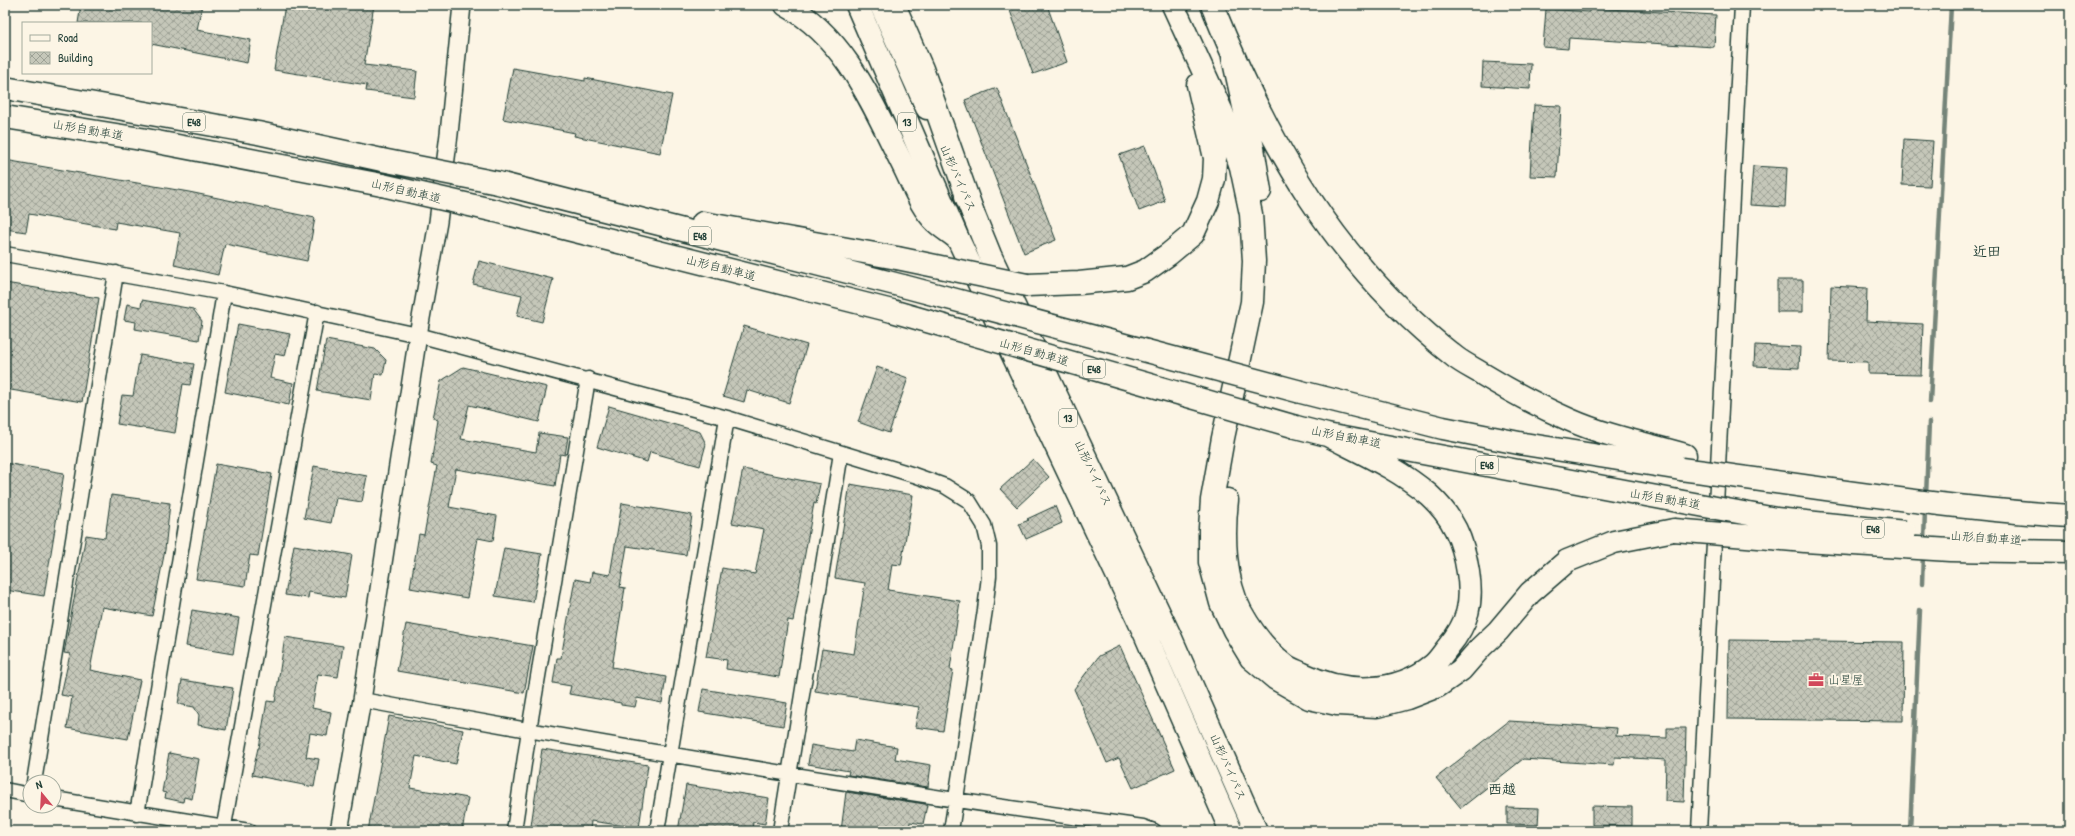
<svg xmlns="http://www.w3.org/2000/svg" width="2075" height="836" font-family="'Patrick Hand','Klee One',sans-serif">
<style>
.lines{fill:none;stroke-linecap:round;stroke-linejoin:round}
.stream{stroke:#758479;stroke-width:4.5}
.building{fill:url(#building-cross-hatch);stroke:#1f3d34}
.minor-casing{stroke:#1f3d34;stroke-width:17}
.tertiary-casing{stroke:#1f3d34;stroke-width:20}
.trunk-casing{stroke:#1f3d34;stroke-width:25}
.motorway-casing{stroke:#1f3d34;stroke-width:25}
.minor{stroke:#fcf5e5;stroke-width:14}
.tertiary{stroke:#fcf5e5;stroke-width:17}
.trunk{stroke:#fcf5e5;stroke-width:22}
.motorway{stroke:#fcf5e5;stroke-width:22}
.motorway-bridge-casing{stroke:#1f3d34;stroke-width:25;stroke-linecap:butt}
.motorway-bridge{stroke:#fcf5e5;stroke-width:22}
.labels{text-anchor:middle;stroke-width:4;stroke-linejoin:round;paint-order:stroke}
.shield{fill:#fcf5e5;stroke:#617469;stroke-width:1}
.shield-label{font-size:11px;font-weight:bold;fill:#1f3d34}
.street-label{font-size:12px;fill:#1f3d34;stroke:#fcf5e5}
.poi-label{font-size:12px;fill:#1f3d34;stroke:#fcf5e5;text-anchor:start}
.quarter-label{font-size:14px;font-weight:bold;fill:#1f3d34;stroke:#fcf5e5}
</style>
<defs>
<pattern id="building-cross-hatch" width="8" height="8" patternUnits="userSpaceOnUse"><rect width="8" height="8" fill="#c5c7b9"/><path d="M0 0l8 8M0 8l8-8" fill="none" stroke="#9fa397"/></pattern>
</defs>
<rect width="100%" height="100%" fill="#fcf5e5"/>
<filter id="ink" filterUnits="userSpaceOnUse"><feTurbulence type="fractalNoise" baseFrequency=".025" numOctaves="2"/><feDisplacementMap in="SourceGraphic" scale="8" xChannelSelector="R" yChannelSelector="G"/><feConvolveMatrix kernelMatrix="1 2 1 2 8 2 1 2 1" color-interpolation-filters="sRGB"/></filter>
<g filter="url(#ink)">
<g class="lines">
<path class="stream" d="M1930,402L1951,5
M1926,497L1929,422
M1924,543L1925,508
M1922,584L1923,554
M1910,831L1920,610"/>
</g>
<path class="building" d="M81,5H202L197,30L251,40L247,63L151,44V23H78Z
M285,5H374L364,65L417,71L414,97L366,91L367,85L274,70Z
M1008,5H1047L1067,62L1033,74Z
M1589,8L1716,15L1714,47L1569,38L1568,49L1543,47L1546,9L1589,12Z
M1483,62L1531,64L1530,89L1482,86Z
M513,68L585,81V78L672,95L660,153L574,136L575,133L503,119Z
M997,88L1056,240L1024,253L965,100Z
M1534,105L1561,106L1557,177L1530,176Z
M1904,139L1933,141L1930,186L1902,185Z
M1145,146L1165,201L1139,211L1119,155Z
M5,160L189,192L315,218L307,261L225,244L218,275L174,265L180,233L116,222L115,229L29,214L26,232L5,229Z
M1753,166L1787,168L1785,207L1750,205Z
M479,261L553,279L542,322L517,316L522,295L473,284Z
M1777,280H1803V312H1777Z
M5,283L99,298L82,402L5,389Z
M1831,286L1867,288L1866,321L1923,324L1921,375L1868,374V362L1829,361Z
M142,300L193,309L202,321L199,340L135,329L136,322L124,320L127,304L141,307Z
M238,324L290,334L285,356L275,354L270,378L293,383L289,405L225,392Z
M744,326L807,345L789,403L747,390L744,402L723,396Z
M326,340L375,349L386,360L383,375L375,374L371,400L317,391Z
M1755,345L1800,347L1799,368L1754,366Z
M140,355L194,364L190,385L183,384L175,433L117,424L122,395L133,396Z
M463,367L547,387L539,422L469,405L461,439L536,452L539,433L568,437L565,455L560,454L555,486L456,469L449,507L497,516L493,541L478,538L467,598L410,588L419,534L424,535L437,466L431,464L438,420L433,418L441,381Z
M877,367L908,378L889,433L858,422Z
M609,406L700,432L706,444L700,466L650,452L647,462L597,447Z
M1033,459L1049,477L1017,507L1000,489Z
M5,463L64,473L44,596L5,590Z
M216,464L272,474L258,556L250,555L245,586L196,579Z
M314,466L367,476L362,502L336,498L331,523L304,518Z
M743,469L820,484L816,504L814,503L793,621L788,620L779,677L726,669L727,660L706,657L722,568L755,574L764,529L732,523Z
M850,484L913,495L901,565L892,564L888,590L960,601L950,669L953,670L943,731L915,727L919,707L815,691L822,649L854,654L865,583L835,578Z
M111,495L170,503L165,550L152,616L102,607L90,670L140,680L128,739L67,728L72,697L61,695L70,654L64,653L86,535L105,538Z
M622,503L692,515L686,555L627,546L620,587L625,588L612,667L666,677L662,703L637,698L635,707L621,705V703L569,694L571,686L553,683L557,658H561L575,579L590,582L592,572L610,575Z
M1055,506L1062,523L1026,539L1019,524L1029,520L1027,519Z
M294,545L352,555L345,598L309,592L308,598L285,595Z
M504,548L542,554L533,602L495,596Z
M192,610L239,618L233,654L186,646Z
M406,624L533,646L524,693L397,671Z
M285,637L343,646L338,677L318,674L312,708L331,712L327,736L310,733L306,757L319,759L314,787L252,775L258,748H259L267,701L275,702Z
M1729,640L1904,642L1903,721L1728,719Z
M1120,646L1175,769L1133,788L1119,758L1107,763L1074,689L1099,656Z
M182,680L233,688L226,730L198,725L199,715L194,707L178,704Z
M703,689L787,703L783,726L699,712Z
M389,716L463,730L456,764L416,756L410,788L468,798L462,831H368Z
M1509,721L1617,728L1616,736L1667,738V728H1686L1684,802L1665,801L1666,760L1615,757L1614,765L1523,759L1461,808L1436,778Z
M855,740L897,747L895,759L931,765L928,787L848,775L849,771L808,764L811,745L853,752Z
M542,749L648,765L639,828L591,821L590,831H564L531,826Z
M169,753L199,759L192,799L184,797L183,802L165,798L166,793L162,792Z
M686,785L769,798L765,824L753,822L752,831H678Z
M846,792L925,804L927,805L923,824L910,822L909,831H841Z
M1592,806L1632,807V826L1592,825Z
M1507,807L1539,808L1538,825L1507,824Z"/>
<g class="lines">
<defs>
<path id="minor" d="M5,254L224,293L418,335L727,418L914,475L945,486L969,501L984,525L989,546V576L985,610L951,831
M362,700C622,748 882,791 1143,827L1154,831
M34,782L116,273
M5,790L30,795
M54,799L249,831
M137,814L224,293
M223,831L317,312
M514,831L529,730L588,379
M657,831L727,418
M780,831L841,453
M1699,831C1712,556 1729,280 1742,5"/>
<path id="tertiary" d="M339,831L362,700L418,335L438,222L449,134L462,5"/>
<path id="trunk" d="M857,5L958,239L1145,634L1231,831
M881,5L927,108
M966,196L990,255L1170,636L1256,831"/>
<path id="motorway" d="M786,5C847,38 874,108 904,167C913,185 921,208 936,222C942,228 951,233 958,239
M894,5L922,69L973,213
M1173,5L1222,112L1241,167L1251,214L1254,261L1252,302L1223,438L1212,500L1210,528V562L1221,603L1234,630L1251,658L1276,679L1309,698L1337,704L1377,706L1407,698L1438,686L1461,670L1481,647L1498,631L1530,593L1567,561L1614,542L1674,530
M1212,5C1268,144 1335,263 1455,357C1464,364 1475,369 1484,375C1512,392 1540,407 1570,420C1606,436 1647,444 1685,455
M1233,57L1253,148L1260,191
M5,88L258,133L382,160
M5,117L141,139L382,185
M498,183L903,286
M496,211L892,311
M703,223L897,258
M1027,285L1079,283L1127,278L1145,271L1169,254L1193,234L1208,201L1214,179L1215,158L1198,85
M1301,392L1443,428L1524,444L1681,469
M1296,427L1327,435L1678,501
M1227,500C1223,535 1224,580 1241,612C1252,632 1268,652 1285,665C1290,669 1297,671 1303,674C1344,694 1396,695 1433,665C1439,660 1443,653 1448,647C1468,623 1473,603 1468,572C1463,539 1453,517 1429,495C1399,469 1362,453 1327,435"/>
</defs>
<use href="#minor" class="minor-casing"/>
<use href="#tertiary" class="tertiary-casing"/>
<use href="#trunk" class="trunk-casing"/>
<use href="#motorway" class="motorway-casing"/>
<use href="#minor" class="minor"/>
<use href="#tertiary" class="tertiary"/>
<use href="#trunk" class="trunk"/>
<use href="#motorway" class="motorway"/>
<defs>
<path id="motorway-bridge" d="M382,160L498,183
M382,185L496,211
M897,258L1027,285
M903,286L1301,392
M892,311L1296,427
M1681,469C1811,486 1939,508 2070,516
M1678,501L1776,519L1905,532
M1674,530L1805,541L1950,550L2070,552"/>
</defs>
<use href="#motorway-bridge" class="motorway-bridge-casing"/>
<use href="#motorway-bridge" class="motorway-bridge"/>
</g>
</g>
<defs>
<symbol id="office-bare" viewBox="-9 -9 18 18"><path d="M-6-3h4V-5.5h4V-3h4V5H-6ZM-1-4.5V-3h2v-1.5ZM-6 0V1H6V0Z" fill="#d1495b" stroke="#fcf5e5" stroke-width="2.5" paint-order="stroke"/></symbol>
</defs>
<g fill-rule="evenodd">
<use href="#office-bare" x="1805" y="669" width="22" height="22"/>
</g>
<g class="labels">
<g class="shield">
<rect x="183" y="113" width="22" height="18" rx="3"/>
<rect x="898" y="113" width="18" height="18" rx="3"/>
<rect x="689" y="227" width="22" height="18" rx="3"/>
<rect x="1083" y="360" width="22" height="18" rx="3"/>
<rect x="1059" y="409" width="18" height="18" rx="3"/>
<rect x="1476" y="456" width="22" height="18" rx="3"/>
<rect x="1862" y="520" width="22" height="18" rx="3"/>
</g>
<g class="shield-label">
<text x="194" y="126">E48</text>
<text x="907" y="126">13</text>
<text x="700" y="240">E48</text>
<text x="1094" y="373">E48</text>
<text x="1068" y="422">13</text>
<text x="1487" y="469">E48</text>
<text x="1873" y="533">E48</text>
</g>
<g class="street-label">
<text transform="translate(88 130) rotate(10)" y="4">山形自動車道</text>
<text transform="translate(958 178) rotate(66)" y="4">山形バイパス</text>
<text transform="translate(406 191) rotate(13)" y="4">山形自動車道</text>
<text transform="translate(721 268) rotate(14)" y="4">山形自動車道</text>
<text transform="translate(1034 352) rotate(16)" y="4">山形自動車道</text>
<text transform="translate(1346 437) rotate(11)" y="4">山形自動車道</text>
<text transform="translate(1093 473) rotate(65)" y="4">山形バイパス</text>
<text transform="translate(1665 499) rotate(10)" y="4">山形自動車道</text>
<text transform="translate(1986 538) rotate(4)" y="4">山形自動車道</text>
<text transform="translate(1228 767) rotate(66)" y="4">山形バイパス</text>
</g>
<g class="poi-label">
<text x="1828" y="684">山星屋</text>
</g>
<g class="quarter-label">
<text x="1987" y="256">近田</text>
<text x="1502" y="794">西越</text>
</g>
</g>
<rect width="2075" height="836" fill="none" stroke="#fcf5e5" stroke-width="20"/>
<rect x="10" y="10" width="2055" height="816" fill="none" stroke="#1f3d34" stroke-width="1.5" filter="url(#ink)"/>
<rect x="22" y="22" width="130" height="52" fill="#fcf5e5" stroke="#a4ab9e"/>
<rect x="30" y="35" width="20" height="6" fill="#fcf5e5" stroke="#a4ab9e"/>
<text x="58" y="42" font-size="12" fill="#1f3d34">Road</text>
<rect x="30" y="52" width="20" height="12" fill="url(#building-cross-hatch)" stroke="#a4ab9e"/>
<text x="58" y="62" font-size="12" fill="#1f3d34">Building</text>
<g transform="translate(42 794) rotate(342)"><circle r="19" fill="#fcf5e5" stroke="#a4ab9e"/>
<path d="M0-3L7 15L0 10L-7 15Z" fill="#d1495b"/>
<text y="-6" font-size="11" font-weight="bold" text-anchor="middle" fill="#1f3d34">N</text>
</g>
</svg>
